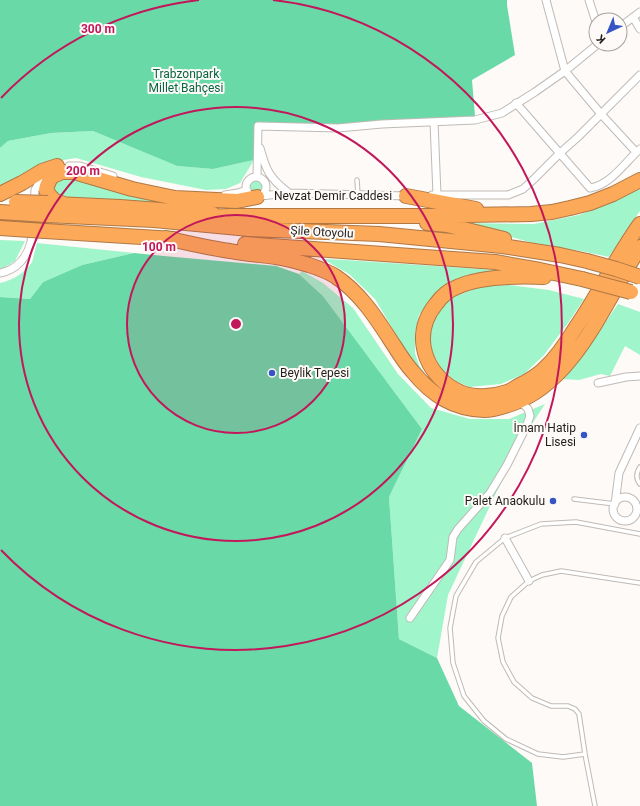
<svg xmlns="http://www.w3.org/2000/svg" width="640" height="806" font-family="Roboto,sans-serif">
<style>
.green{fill:#a1f5cb}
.forest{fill:#69daa7}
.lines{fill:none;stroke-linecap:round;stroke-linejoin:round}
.lane-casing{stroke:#bfbab5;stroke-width:5.5}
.street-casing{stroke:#bfbab5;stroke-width:9}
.highway-casing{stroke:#b07844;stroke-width:16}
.lane{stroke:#fff;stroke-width:3.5}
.street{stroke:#fff;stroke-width:7}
.highway{stroke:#fda95a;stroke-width:14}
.highway-bridge-casing{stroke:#b07844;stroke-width:16;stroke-linecap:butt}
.highway-bridge{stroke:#fda95a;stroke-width:14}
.ring{fill:none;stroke:#c2185b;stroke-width:2}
.poi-dot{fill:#3654c5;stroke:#fefaf7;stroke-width:1.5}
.labels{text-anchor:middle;stroke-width:4;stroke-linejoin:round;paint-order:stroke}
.park-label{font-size:12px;fill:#086443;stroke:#fefaf7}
.street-label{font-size:12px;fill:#201e1c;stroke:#fefaf7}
.poi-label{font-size:12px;fill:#201e1c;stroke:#fefaf7;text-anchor:end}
.centre{fill:#c2185b;stroke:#fefaf7;stroke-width:2}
.ring-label{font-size:12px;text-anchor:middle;font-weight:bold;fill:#c2185b;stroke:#fefaf7;stroke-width:4;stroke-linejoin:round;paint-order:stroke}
</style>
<rect width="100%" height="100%" fill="#fefaf7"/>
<path class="green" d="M93,131L177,166L213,169L254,160L240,183L226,189L206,190L141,177L76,158L39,164L0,187V148L8,141L51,133Z
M66,178L189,206L63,200L53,193L51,185L56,180Z
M249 187a7 7 0 1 1 14 0a7 7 0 1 1-14 0Z
M640,187V211L624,233L609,257L586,252L529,242L462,223L534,224L579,215L617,200Z
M0,240L25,241L15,261L0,270Z
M37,243L134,253L82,265L43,282L30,299L0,297V283C13,280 25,273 32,262C34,256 35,249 37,243Z
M323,259L345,260L509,271L470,274L448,282L431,299L419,315L415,332V353L419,365L429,380L411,362L394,331L375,299L349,274Z
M302,271L323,283L353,308L398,374L431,408L470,419H509L545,404L530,427L496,493L448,595L437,658L399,639L389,497L422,429L323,296L299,274Z
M509,285L549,290L584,299L568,323L544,355L524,374L501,384L469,387L456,381L441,369L432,351L430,333L434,317L444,304L456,296L483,286Z
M618,304L640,312V355L625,346L610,376L601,374L579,380L562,379L593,340Z"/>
<path class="forest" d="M0,0H507V5L515,55L472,80L475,116L397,120L347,125L256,123L255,135L254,160L213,169L177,166L93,131L51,133L8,141L0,148Z
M134,253L164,256L276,266L299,274L323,296L422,429L389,497L399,639L437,658L459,706L532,763L537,806H0V297L30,299L43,282L82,265Z"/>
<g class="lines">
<defs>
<path id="lane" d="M357,180L358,195
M640,467C636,473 636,479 640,484
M574,499L615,504
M585,754L563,757L538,754L506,739L484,721L464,696L453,663L450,628L456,596L476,562L505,538L541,524L576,522L640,534
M595,806L585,754L579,714L575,709L568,706H551L532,698L514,682L503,662L498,638L502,616L511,597L529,581L542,575L561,571L640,583"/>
<path id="street" d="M546,0L565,71L601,114L636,152
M589,0L596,22
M633,17L640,29
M620,27L640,12
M516,103L590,188C611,185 625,162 640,149
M434,122L437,195
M260,148C266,170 269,178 289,193
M69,166H80L113,176
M257,176L258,126L338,128L382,124L475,120L502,113L535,92L565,71L598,44
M246 187a10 10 0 1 1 20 0a10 10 0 1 1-20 0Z
M225,195L238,193L247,190
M432,195H508L523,189L534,179L560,153L578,137L640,75
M260,196L289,193L408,196
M0,273C17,270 27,257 31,242L35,190L44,174L47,173
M598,383L626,377L640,376
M613 509a12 12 0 1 1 24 0a12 12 0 1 1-24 0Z
M615,504L619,473L640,428
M505,538L529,581
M410,618L450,560L453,537L458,529L490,493L507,465L526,427L530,416L528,409L520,401"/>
<path id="highway" d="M0,194L22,183L42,171L57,166
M406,196L476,209
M56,204L120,207L213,214
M64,204L55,201L50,196L46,190L47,186L50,179L53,176L62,172H74L132,189L175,198L237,201L257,197
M0,212L16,213
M46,215L154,220L249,229L379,234L502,246L560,255L587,261
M203,217L231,216H409L531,214L552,212L570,208L590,203L613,194L640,180
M427,223L447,225L504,239
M0,228L15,229
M45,231L174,239
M166,238C187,243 209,248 230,251C245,254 261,255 276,257C288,259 299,262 309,265C318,268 327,271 335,276C362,294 378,321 395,347C400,355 406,364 413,372C432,395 453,409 484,410C494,410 502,407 511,404C575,383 606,299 640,247
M245,244L495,262L540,270L582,279
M544,277C518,276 480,276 457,287C449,290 441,297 436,304C414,331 421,365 449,386C454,389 459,392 465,394C477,398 495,396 507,392C511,391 516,387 520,385C528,381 536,376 543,370C556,358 567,342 576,327C599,294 616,257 640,224"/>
</defs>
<use href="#lane" class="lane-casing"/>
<use href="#street" class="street-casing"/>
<use href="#highway" class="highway-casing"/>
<use href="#lane" class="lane"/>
<use href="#street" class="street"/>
<use href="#highway" class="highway"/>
<defs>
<path id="highway-bridge" d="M16,202L48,203
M16,213L46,215
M15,229L45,231
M587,261L616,269L640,277
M582,279L631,292"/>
</defs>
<use href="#highway-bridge" class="highway-bridge-casing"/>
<use href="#highway-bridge" class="highway-bridge"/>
</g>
<circle cx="236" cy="324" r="109" fill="#c2185b" fill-opacity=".12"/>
<g class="ring">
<circle cx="236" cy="324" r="109"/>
<circle cx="236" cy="324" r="217"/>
<path d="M1 98A326 326 0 0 1 199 0M273 0A326 326 0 1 1 1 550"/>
</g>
<g class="poi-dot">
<circle cx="272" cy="373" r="4"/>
<circle cx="584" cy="435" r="4"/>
<circle cx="553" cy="501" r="4"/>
</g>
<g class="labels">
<g class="park-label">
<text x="186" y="78">Trabzonpark<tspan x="186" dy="14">Millet Bahçesi</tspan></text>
</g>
<g class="street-label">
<text x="333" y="200">Nevzat Demir Caddesi</text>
<text transform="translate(322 232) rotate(3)" y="4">Şile Otoyolu</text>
</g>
<g class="poi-label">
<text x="280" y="377" text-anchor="start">Beylik Tepesi</text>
<text x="576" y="432">İmam Hatip<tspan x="576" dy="14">Lisesi</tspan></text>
<text x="545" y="505">Palet Anaokulu</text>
</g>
</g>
<circle cx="236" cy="324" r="6" class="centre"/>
<g class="ring-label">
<text x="98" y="33">300 m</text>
<text x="83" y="175">200 m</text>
<text x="159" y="251">100 m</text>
</g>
<g transform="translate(608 32) rotate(224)"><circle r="19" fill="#fefaf7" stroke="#a5a29f"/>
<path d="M0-3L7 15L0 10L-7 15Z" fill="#3654c5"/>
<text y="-6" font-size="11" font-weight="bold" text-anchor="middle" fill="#201e1c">K</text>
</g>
</svg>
